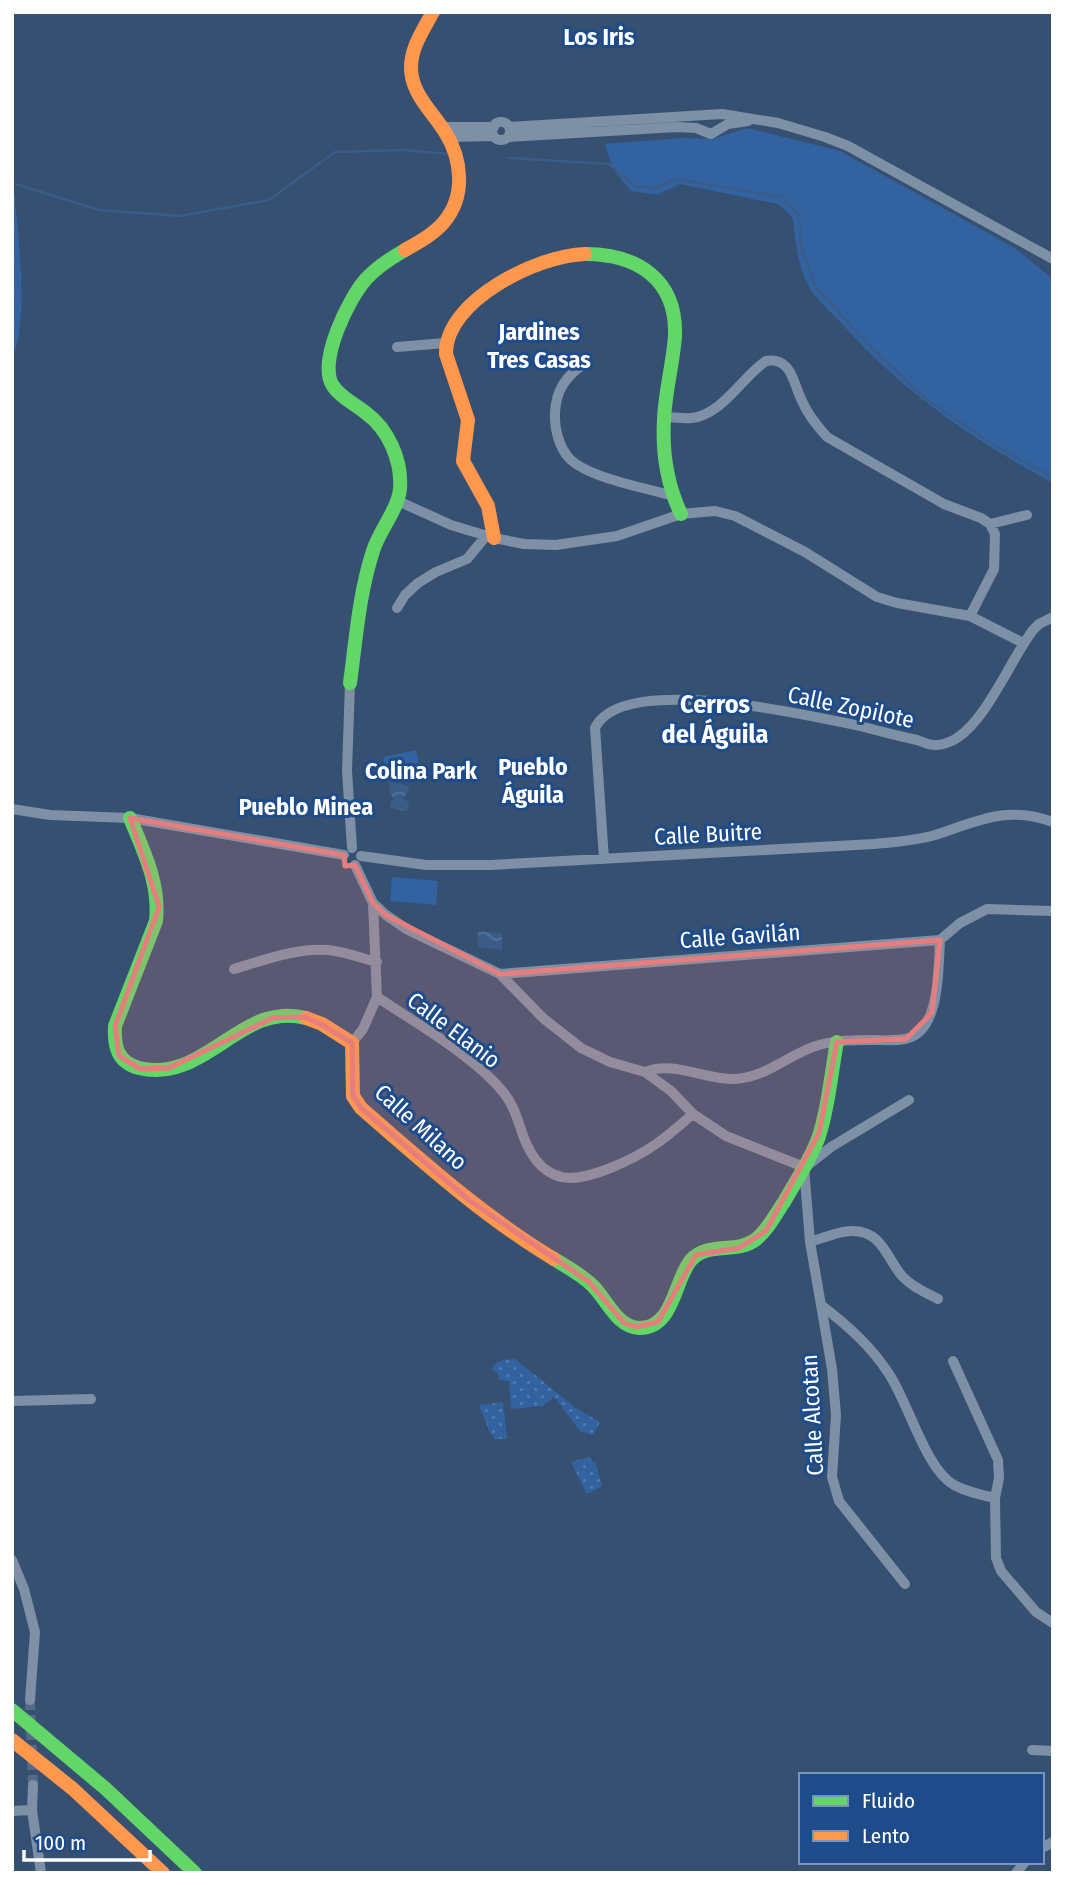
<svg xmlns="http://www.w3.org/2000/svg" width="1065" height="1885" font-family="'Fira Sans Condensed',sans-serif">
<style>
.grass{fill:#3263a0}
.forest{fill:url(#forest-crowns)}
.garden{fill:url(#garden-dots)}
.water{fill:url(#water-waves)}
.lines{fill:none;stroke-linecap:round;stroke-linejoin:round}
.stream{stroke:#3a5c87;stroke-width:2.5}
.street-tunnel{stroke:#546a87;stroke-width:10;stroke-dasharray:10 5;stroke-linecap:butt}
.street{stroke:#7d90a6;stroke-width:10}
.fast{stroke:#63d668;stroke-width:14}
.slow{stroke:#ff974d;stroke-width:14}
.marked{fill:#e67e7e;fill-opacity:0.2;stroke:#e67e7e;stroke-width:5;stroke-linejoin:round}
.labels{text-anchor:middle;stroke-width:6;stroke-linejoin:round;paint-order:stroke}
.street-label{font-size:23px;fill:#fff;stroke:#1e4c8a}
.neighbourhood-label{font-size:24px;font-weight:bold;fill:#fff;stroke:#1e4c8a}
.quarter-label{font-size:26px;font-weight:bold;fill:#fff;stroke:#1e4c8a}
</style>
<defs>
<pattern id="forest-crowns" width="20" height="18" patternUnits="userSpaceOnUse" patternTransform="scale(1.75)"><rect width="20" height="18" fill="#3263a0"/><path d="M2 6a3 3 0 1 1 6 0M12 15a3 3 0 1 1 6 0" fill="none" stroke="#517aae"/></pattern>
<pattern id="garden-dots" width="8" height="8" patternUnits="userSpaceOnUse" patternTransform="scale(1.75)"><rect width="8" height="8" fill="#3263a0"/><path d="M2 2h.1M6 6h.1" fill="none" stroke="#517aae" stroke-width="1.8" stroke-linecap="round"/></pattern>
<pattern id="water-waves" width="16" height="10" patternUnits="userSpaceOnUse" patternTransform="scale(1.75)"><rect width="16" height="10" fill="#3a5c87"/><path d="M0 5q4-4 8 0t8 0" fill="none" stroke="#587499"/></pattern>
</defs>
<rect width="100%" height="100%" fill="#365072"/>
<path class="grass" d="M747,128L840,151L1015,248L1053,279V483C975,441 903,392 844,326C833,314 820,303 811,290C798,270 795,241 793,218L778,204L680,184L657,195L631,191L613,169L605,144L682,138L713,139Z
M416,750L419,764L386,771L383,757Z
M392,877L438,881L436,905L390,901Z"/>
<path class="forest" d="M12,171C16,217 31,318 12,359Z"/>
<path class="garden" d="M515,1359L576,1408L600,1422L593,1435L581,1432L554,1397L543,1406L511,1409L509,1381L499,1380L498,1374L492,1369C496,1359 506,1360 515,1359Z
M503,1402L507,1439H495L490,1433L479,1405Z
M590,1457L592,1462L595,1461L602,1486L587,1494L571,1462Z"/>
<path class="water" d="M393,782L409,786L408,792L403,798L409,803L408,810L404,811L390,808V802L395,800L391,795L389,783Z
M478,931L502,933V950L477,947Z"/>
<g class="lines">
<path class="stream" d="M509,158L609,164L634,186L656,188L675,179L782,197L799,215L801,246L815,287L873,349L925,398L997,447L1053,477
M12,183L99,210L180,216L269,200L335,152L403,150L449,154"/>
<path class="street-tunnel" d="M30,1700L33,1785"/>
<path class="street" d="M492 131a9 9 0 1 1 18 0a9 9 0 1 1-18 0Z
M443,127H494
M509,127L722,114L778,123L825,137L848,146L1053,259
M450,137L494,136
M508,137L677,127L696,128L711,134L728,124L748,121
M397,347L445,343
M584,364C566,376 556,390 555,413C554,428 559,447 569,458C586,477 645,488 670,495
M664,417C672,417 683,419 692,418C723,414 742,377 766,361C792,357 793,383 802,401C808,415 817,426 827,437L944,504L981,518L990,524L995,534L994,569L970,616
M398,501L451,525L494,538L524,544L556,545L617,536L681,514L715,511L735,516L805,552L877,597L897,603L970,616L1023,643
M990,524L1027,515
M397,608L405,595L418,583L436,572L467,559L486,536
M350,683L347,771L352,848
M12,809L50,815L130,818L344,855
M361,856L426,865H490L874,844C894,842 915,841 935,835C978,821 1007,805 1053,822
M604,859L595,728C622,671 810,716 860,726C879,731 898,736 917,740C923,742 931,746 937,745C942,745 953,741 957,738C987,719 1011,659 1033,630L1039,624L1053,617
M355,865L373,903L386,915L408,930L500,974L543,1018L581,1048L610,1062L645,1072L671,1091L693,1114L726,1136L804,1167L810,1242L821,1305C847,1325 871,1346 889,1374C909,1404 925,1468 954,1485C967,1492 981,1495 995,1498L996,1558L1001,1571L1036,1612L1053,1623
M234,969C264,960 296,948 327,950C343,951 361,958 377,962
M500,974L940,940L960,923L987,909L1053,911
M377,997C417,1024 474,1056 504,1093C520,1113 520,1140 536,1160C542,1168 552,1175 562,1177C586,1183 636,1158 656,1144C669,1135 681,1124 693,1114
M352,1043L363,1029L377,997L373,903
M645,1072C673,1060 705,1080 735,1079C766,1078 790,1053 819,1045C836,1040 855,1040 872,1040C883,1040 895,1041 905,1039C941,1032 938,968 940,940
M808,1165L831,1147L909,1100
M810,1242C823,1238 839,1231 852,1231C882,1231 886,1257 902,1276C912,1287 925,1292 938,1299
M821,1305L832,1369L836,1415L832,1477L839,1501L905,1584
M953,1361L998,1460L999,1478L995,1498
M12,1401L91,1399
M12,1560L24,1589L35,1632L30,1700
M1032,1750L1053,1751
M33,1785L32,1810L41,1873
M12,1811L32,1810
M1042,1848L1053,1842
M1016,1873L1025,1862"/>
<path class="fast" d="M585,254C637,254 677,279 675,336C673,364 665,392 664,420C662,454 667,484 681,514
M350,683C356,639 359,594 373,551C379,531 399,508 400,488C402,460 388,429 366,413C355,404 341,398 333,386C317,362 349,298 366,279C377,267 391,258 405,250
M130,818C144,852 160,884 156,921L115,1026C114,1046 117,1062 139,1068C189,1080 221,1036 263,1020C278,1015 291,1014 306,1018
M554,1259C567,1267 582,1275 593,1286C607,1300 617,1327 639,1328C674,1329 674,1280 691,1260C708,1241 736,1254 755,1240C768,1230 775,1215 784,1202C796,1180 811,1160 819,1136C829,1106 831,1073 837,1042
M12,1710L106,1789L195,1873"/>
<path class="slow" d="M405,250C419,242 434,234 444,222C466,196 462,159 445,132C434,114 416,98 412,77C407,53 422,32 433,12
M494,538L488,506L463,461L468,420L446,354C445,300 539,255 585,254
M306,1018L322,1024L352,1043L353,1096L361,1108C422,1161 484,1217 554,1259
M12,1740L73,1789L163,1873"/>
</g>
<path class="marked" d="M130,818L344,855L345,866L355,865L373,903L386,915L500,974L940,940L932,1013L906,1039L837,1042L819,1133L766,1231L739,1248L696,1255L658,1322L636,1327L624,1323L589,1282L470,1201L361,1108L353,1096L352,1043L324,1026L305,1017L273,1018L169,1068L140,1069L119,1056L115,1026L159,907Z"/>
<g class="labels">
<g class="street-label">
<text transform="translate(851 707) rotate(12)" y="8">Calle Zopilote</text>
<text transform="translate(708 834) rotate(-3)" y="8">Calle Buitre</text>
<text transform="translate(740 936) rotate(-4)" y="8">Calle Gavilán</text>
<text transform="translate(454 1030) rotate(37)" y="8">Calle Elanio</text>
<text transform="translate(421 1127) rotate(42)" y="8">Calle Milano</text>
<text transform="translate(812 1415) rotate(-93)" y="8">Calle Alcotan</text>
</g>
<g class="neighbourhood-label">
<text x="599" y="45">Los Iris</text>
<text x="539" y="340">Jardines<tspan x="539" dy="28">Tres Casas</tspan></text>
<text x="533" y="775">Pueblo<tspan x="533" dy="28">Águila</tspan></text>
<text x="421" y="779">Colina Park</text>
<text x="306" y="815">Pueblo Minea</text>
</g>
<g class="quarter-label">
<text x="715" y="713">Cerros<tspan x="715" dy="30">del Águila</tspan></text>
</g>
</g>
<rect width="1065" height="1885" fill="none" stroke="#ffffff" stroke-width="28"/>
<rect x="799" y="1773" width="245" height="91" fill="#1e4c8a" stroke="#7894b9" stroke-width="2"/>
<rect x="813" y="1796" width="35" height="10" fill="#63d668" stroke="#7894b9" stroke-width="2"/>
<text x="862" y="1808" font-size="21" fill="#ffffff">Fluido</text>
<rect x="813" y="1831" width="35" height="10" fill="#ff974d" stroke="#7894b9" stroke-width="2"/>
<text x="862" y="1843" font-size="21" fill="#ffffff">Lento</text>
<path d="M24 1850v10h126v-10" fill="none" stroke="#ffffff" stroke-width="3.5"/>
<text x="35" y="1850" font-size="21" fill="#ffffff" stroke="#1e4c8a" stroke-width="5" paint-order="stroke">100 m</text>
</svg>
